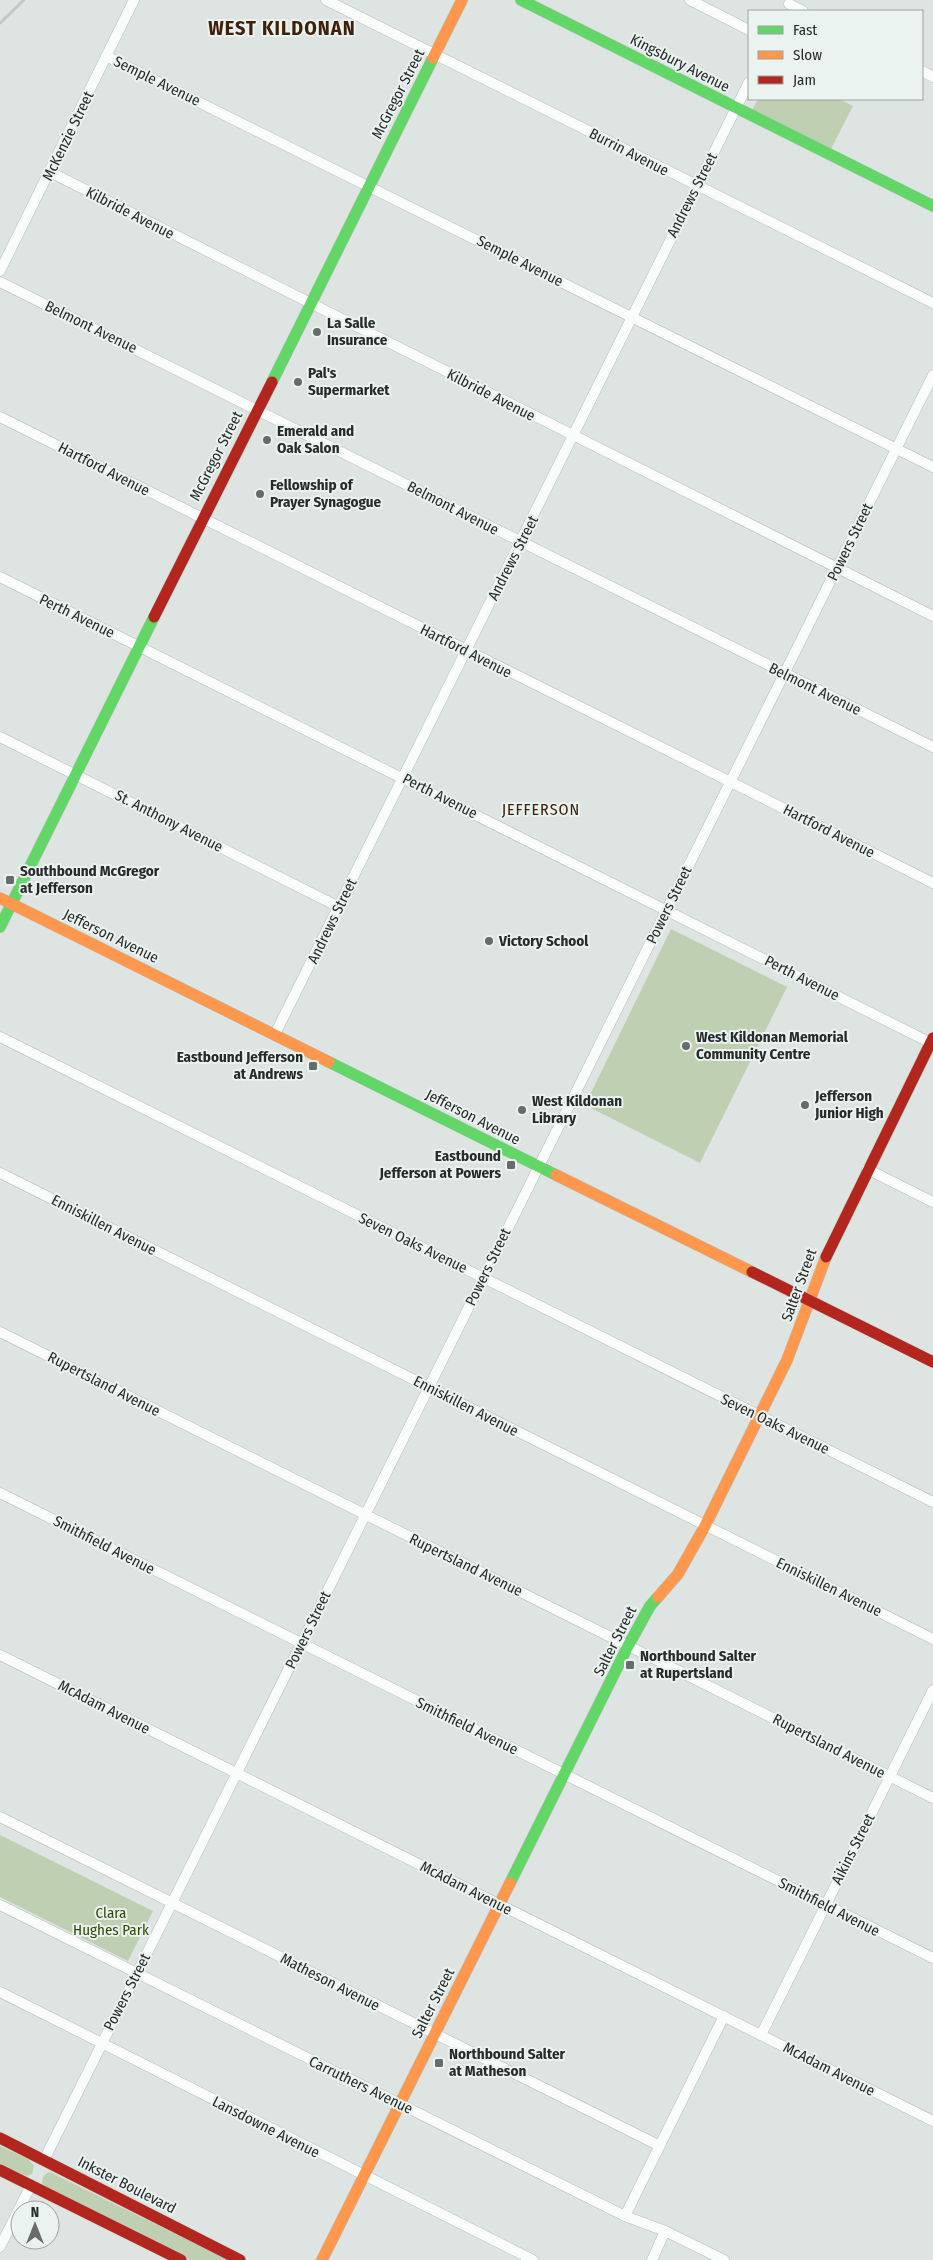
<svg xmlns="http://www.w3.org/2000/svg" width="933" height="2260" font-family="'Fira Sans Condensed',sans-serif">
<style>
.green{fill:#bfcfb1}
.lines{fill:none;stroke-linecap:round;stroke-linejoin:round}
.street-casing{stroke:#b9bdbc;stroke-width:11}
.fast-casing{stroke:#b9bdbc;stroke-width:12}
.slow-casing{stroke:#b9bdbc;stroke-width:12}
.jam-casing{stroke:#b9bdbc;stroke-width:12}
.street{stroke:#fafbfb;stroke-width:10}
.fast{stroke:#63d668;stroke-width:11}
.slow{stroke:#ff974d;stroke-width:11}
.jam{stroke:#b3261e;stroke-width:11}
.rail{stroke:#c5c7c7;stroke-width:3}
.poi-dot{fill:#676c6a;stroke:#eaf3f0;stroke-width:2}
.labels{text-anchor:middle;stroke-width:4;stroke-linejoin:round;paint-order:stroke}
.street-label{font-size:15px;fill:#272b2a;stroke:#eaf3f0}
.poi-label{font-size:15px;font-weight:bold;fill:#272b2a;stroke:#eaf3f0;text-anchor:start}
.park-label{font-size:15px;fill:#314904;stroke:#eaf3f0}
.neighbourhood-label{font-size:16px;letter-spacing:1px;fill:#402008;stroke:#eaf3f0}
.district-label{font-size:20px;font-weight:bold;letter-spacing:1px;fill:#402008;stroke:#eaf3f0}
</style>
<rect width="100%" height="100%" fill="#dee4e2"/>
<path class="green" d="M758,99H839L853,106L831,149L752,110Z
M671,929L787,987L700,1163L585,1105Z
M0,1835L153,1911L128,1961L0,1897Z
M0,2146L28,2159L34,2166L32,2174L27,2176L0,2165Z
M50,2172L228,2260H190L49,2190L42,2183C42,2177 45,2173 50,2172Z"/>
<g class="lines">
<defs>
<path id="street" d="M326,0L933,303
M690,0L749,30
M789,4L803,11
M106,56L933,467
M922,71L933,77
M50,172L933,616
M0,271L134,0
M0,282L933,747
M0,417L933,883
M0,577L933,1044
M0,737L339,907
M275,1034L749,82
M0,1037L933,1502
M867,1169L933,1202
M0,1173L933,1639
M0,1332L933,1798
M0,1493L933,1958
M0,1655L933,2121
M0,1817L660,2146
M0,1905L625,2216L665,2231L724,2260
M0,1992L533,2260
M761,2035L933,1690
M44,2160L933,375
M625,2216L724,2016
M0,2247L31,2185
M652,2260L665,2231"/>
<path id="fast" d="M521,0L933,206
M272,382L433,58
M0,927L154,617
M329,1062L556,1175
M510,1883L628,1646L650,1606L658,1597"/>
<path id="slow" d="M433,58L462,0
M0,898L329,1062
M556,1175L752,1272
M658,1597L678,1574L705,1526L787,1360L826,1257
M322,2260L510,1883"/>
<path id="jam" d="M154,617L272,382
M826,1257L933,1038
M752,1272L933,1362
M0,2138L240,2260
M0,2170L181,2260"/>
</defs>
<use href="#street" class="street-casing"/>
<use href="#fast" class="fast-casing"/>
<use href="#slow" class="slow-casing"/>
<use href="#jam" class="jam-casing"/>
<use href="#street" class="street"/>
<use href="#fast" class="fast"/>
<use href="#slow" class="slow"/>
<use href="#jam" class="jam"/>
<path class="rail" d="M0,23L24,0"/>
</g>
<g class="poi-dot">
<circle cx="317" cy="332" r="5"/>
<circle cx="298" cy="382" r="5"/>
<circle cx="267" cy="440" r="5"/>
<circle cx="260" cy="494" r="5"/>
<rect x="5" y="875" width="10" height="10" rx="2.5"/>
<circle cx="489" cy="941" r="5"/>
<circle cx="686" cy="1046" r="5"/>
<rect x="308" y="1061" width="10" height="10" rx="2.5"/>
<circle cx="805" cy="1105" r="5"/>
<circle cx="522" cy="1110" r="5"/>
<rect x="506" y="1160" width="10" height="10" rx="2.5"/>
<rect x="625" y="1660" width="10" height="10" rx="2.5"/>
<rect x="434" y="2058" width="10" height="10" rx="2.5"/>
</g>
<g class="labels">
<g class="street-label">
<text transform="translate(680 63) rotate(27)" y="5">Kingsbury Avenue</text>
<text transform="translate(157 81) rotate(26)" y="5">Semple Avenue</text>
<text transform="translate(398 94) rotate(-63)" y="5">McGregor Street</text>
<text transform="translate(68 136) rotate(-64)" y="5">McKenzie Street</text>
<text transform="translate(629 152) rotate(27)" y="5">Burrin Avenue</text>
<text transform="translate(692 195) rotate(-63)" y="5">Andrews Street</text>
<text transform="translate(130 213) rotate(27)" y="5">Kilbride Avenue</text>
<text transform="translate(520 261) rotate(27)" y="5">Semple Avenue</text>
<text transform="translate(91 327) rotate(26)" y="5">Belmont Avenue</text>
<text transform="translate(491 395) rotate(27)" y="5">Kilbride Avenue</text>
<text transform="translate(216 456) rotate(-63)" y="5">McGregor Street</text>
<text transform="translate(104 469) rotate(27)" y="5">Hartford Avenue</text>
<text transform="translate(453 508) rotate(27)" y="5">Belmont Avenue</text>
<text transform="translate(850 542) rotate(-64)" y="5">Powers Street</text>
<text transform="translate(513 558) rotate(-63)" y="5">Andrews Street</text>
<text transform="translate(77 616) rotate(26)" y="5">Perth Avenue</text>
<text transform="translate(466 651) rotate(27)" y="5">Hartford Avenue</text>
<text transform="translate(815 689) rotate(26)" y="5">Belmont Avenue</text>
<text transform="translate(440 796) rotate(27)" y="5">Perth Avenue</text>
<text transform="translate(169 821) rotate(27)" y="5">St. Anthony Avenue</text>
<text transform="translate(829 831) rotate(27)" y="5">Hartford Avenue</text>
<text transform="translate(669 905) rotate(-64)" y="5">Powers Street</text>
<text transform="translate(332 921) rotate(-64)" y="5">Andrews Street</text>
<text transform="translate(111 936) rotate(26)" y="5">Jefferson Avenue</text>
<text transform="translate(802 978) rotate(27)" y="5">Perth Avenue</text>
<text transform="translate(473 1117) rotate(27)" y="5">Jefferson Avenue</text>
<text transform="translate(104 1225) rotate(27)" y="5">Enniskillen Avenue</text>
<text transform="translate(413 1243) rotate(26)" y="5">Seven Oaks Avenue</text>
<text transform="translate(488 1267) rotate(-64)" y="5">Powers Street</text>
<text transform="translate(799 1285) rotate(-70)" y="5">Salter Street</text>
<text transform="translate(104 1384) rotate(27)" y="5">Rupertsland Avenue</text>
<text transform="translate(466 1406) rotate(27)" y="5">Enniskillen Avenue</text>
<text transform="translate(775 1424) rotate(26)" y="5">Seven Oaks Avenue</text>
<text transform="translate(104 1545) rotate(27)" y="5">Smithfield Avenue</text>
<text transform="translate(466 1565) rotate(26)" y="5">Rupertsland Avenue</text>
<text transform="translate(829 1587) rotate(26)" y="5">Enniskillen Avenue</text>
<text transform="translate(308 1630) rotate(-64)" y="5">Powers Street</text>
<text transform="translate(615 1641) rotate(-63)" y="5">Salter Street</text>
<text transform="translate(104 1707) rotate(27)" y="5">McAdam Avenue</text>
<text transform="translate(467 1726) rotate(26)" y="5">Smithfield Avenue</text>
<text transform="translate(829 1746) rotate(27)" y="5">Rupertsland Avenue</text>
<text transform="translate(853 1849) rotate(-63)" y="5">Aikins Street</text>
<text transform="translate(466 1888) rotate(27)" y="5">McAdam Avenue</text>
<text transform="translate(829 1907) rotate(27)" y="5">Smithfield Avenue</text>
<text transform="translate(330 1982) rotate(27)" y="5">Matheson Avenue</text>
<text transform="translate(127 1992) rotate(-63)" y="5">Powers Street</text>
<text transform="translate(433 2003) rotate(-63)" y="5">Salter Street</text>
<text transform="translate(829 2069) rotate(27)" y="5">McAdam Avenue</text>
<text transform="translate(361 2085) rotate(26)" y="5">Carruthers Avenue</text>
<text transform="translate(266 2127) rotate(27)" y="5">Lansdowne Avenue</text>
<text transform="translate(127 2185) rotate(27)" y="5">Inkster Boulevard</text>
</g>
<g class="poi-label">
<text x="327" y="328">La Salle<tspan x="327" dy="17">Insurance</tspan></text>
<text x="308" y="378">Pal's<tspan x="308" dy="17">Supermarket</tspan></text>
<text x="277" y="436">Emerald and<tspan x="277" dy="17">Oak Salon</tspan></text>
<text x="270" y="490">Fellowship of<tspan x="270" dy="17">Prayer Synagogue</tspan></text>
<text x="20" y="876">Southbound McGregor<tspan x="20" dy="17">at Jefferson</tspan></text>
<text x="499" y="946">Victory School</text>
<text x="696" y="1042">West Kildonan Memorial<tspan x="696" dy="17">Community Centre</tspan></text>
<text x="303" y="1062" text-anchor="end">Eastbound Jefferson<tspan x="303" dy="17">at Andrews</tspan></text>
<text x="815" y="1101">Jefferson<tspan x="815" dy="17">Junior High</tspan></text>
<text x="532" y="1106">West Kildonan<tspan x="532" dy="17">Library</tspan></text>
<text x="501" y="1161" text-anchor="end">Eastbound<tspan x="501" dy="17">Jefferson at Powers</tspan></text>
<text x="640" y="1661">Northbound Salter<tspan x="640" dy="17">at Rupertsland</tspan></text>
<text x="449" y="2059">Northbound Salter<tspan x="449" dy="17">at Matheson</tspan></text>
</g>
<g class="park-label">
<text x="111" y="1918">Clara<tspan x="111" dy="17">Hughes Park</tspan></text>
</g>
<g class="neighbourhood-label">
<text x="541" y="815">JEFFERSON</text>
</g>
<g class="district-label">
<text x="282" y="35">WEST KILDONAN</text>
</g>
</g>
<rect x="748" y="10" width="175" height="90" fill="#eaf3f0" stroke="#9ca3a1"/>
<rect x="758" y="26" width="25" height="8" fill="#63d668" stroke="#9ca3a1"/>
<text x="793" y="35" font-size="15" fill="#272b2a">Fast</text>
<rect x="758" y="51" width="25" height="8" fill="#ff974d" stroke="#9ca3a1"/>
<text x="793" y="60" font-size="15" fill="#272b2a">Slow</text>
<rect x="758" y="76" width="25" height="8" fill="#b3261e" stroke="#9ca3a1"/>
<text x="793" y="85" font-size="15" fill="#272b2a">Jam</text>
<g transform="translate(35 2225)"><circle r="24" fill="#eaf3f0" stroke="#9ca3a1"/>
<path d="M0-4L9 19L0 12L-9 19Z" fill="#676c6a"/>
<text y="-8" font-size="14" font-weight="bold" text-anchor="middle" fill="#272b2a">N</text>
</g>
</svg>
